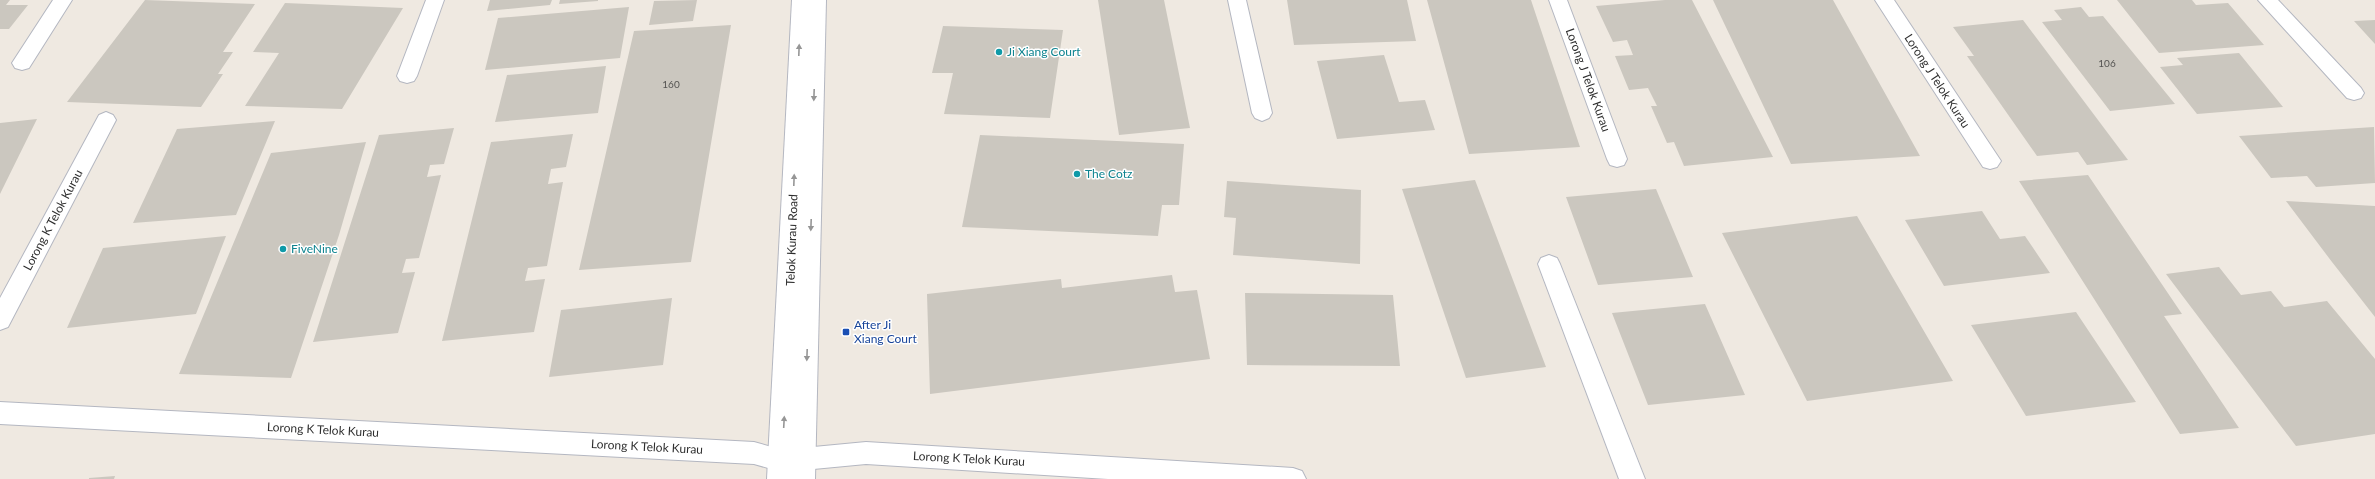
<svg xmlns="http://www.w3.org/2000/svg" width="2375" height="479" font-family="Lato,sans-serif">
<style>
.building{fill:#cbc7bf}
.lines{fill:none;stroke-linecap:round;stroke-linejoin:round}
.lane-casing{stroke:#b4b7c1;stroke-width:2}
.street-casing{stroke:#b4b7c1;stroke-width:2}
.secondary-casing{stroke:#b4b7c1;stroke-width:2}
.lane{fill:#fff;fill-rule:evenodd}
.street{fill:#fff;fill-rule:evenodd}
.secondary{fill:#fff;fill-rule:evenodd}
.oneway{fill:#969696}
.culture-dot{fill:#0f9aa8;stroke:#fff;stroke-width:1.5}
.transit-dot{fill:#1a4fb4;stroke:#fff;stroke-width:1.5}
.labels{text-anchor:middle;stroke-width:3;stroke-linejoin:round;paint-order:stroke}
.number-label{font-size:10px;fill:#555452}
.culture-label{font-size:12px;fill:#0d838f;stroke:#fff;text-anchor:start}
.street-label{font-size:12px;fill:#2e2e2e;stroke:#fff}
.transit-label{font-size:12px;fill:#164399;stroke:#fff;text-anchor:start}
</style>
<rect width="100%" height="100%" fill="#efe9e1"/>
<path class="building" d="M0,0H10L6,5H28L9,29H0Z
M145,0L255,4L223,52H233L218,74H223L201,107L67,102Z
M490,0H552L550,5L487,11Z
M560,0H598V1L559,4Z
M697,0L693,21L649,25L654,1Z
M1098,0H1164L1190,128L1119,135Z
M1287,0H1407L1416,41L1294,45Z
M1427,0H1531L1580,147L1469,154Z
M1665,0H1692L1773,157L1684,166L1674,142L1667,143L1651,106H1657L1648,88L1629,90L1615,56L1633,55L1627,40L1613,42L1596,6Z
M1713,0H1833L1920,156L1791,164Z
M2117,0H2192L2196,5L2228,3L2264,45L2159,53Z
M285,3L403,8L342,109L245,106L279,53L253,52Z
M629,7L620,58L485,70L498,18Z
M2081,7L2089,17L2103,16L2175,104L2110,111L2042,22L2062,20L2054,10Z
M2023,20L2128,160L2087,165L2078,152L2037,156L1967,56H1974L1953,27Z
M2375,20V44L2354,21Z
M731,25L691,262L579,270L634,31Z
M943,26L1063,30L1050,118L944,114L953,73H932Z
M2239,53L2283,107L2197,114L2160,67L2183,65L2177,58Z
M1384,55L1399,102L1425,100L1435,130L1337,139L1317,61Z
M606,66L598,113L495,122L507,75Z
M37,119L0,194V123Z
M275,121L236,215L133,223L177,129Z
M2374,127L2375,183L2316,187L2307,176L2271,178L2239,136Z
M454,128L444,164L430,165L427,177L441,175L419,258L406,259L402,273L415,272L398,333L313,342L379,135Z
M573,134L566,167L551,169L548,184L563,182L547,266L528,268L525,281L545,279L534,332L442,341L491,142Z
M980,135L1184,144L1179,205H1162L1158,236L962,227Z
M366,142L339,235L291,378L179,374L271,153Z
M2088,175L2182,314L2164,316L2239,428L2180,434L2019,181Z
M1475,180L1546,367L1466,378L1402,189Z
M1227,181L1361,190L1360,264L1233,255L1236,218L1224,217Z
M1656,189L1693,277L1598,285L1566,197Z
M2286,201L2375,206V317L2332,262Z
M1982,211L2000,239L2025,236L2050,273L1944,286L1905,220Z
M1857,216L1953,381L1807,401L1722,233Z
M226,236L196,314L67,328L103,248Z
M2219,267L2241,295L2271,291L2284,307L2327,301L2375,359V434L2296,446L2166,274Z
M1172,275L1175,292L1197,290L1210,359L930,394L927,294L1061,279L1062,288Z
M1245,293L1393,295L1400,366L1247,365Z
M672,298L663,365L549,377L561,310Z
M1705,304L1745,395L1648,405L1612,313Z
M2076,312L2136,402L2026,416L1971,325Z
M115,476L114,479H89V478Z"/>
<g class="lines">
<defs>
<path id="lane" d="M1549,255L1557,258L1560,264L1645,479H1619L1538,264L1541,258Z"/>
<path id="street" d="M53,0H72L29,68L22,70L15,68L12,63Z
M426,0H444L417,76L414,81L407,83L400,81L397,76Z
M1228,0H1246L1272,113L1269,118L1262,121L1255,118L1252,113Z
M1549,0H1567L1627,159L1624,165L1617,167L1610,165L1607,159Z
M1875,0H1894L1997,155L2001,161L1997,167L1990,169L1983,167Z
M2258,0H2278L2361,88L2364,93L2361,98L2354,100L2347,98Z
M106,112L113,115L116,120L8,327L0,330V298L99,115Z
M0,402L754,442L782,450L866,442L1293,468L1302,471L1306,479H1108L866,464L782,472L754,464L0,424Z"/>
<path id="secondary" d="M792,0H826L815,479H767Z"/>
</defs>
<use href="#lane" class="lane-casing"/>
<use href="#street" class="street-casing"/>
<use href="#secondary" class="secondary-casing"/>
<use href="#lane" class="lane"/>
<use href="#street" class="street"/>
<use href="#secondary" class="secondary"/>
</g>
<defs><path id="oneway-solid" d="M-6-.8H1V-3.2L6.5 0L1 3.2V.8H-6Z"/></defs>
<g class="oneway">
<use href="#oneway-solid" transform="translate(799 50) rotate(-88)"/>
<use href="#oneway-solid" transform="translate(814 95) rotate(92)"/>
<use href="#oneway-solid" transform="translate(794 180) rotate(-88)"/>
<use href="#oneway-solid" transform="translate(811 225) rotate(92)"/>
<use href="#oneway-solid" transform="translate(807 355) rotate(92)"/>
<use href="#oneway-solid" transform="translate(784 422) rotate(-87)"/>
</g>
<g class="culture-dot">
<circle cx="999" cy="52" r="4"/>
<circle cx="1077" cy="174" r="4"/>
<circle cx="283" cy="249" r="4"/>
</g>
<rect class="transit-dot" x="842" y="328" width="8" height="8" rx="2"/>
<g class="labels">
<g class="number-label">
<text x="2107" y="67">106</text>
<text x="671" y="88">160</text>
</g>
<g class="culture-label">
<text x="1007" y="56">Ji Xiang Court</text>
<text x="1085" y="178">The Cotz</text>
<text x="291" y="253">FiveNine</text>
</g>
<g class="street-label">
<text transform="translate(1588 80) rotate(70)" y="4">Lorong J Telok Kurau</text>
<text transform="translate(1937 81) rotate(57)" y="4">Lorong J Telok Kurau</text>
<text transform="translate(53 220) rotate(-62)" y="4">Lorong K Telok Kurau</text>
<text transform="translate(792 240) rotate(-88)" y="4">Telok Kurau Road</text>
<text transform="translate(323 430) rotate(3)" y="4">Lorong K Telok Kurau</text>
<text transform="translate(647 447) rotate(3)" y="4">Lorong K Telok Kurau</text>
<text transform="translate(969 459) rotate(3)" y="4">Lorong K Telok Kurau</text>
</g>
<g class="transit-label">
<text x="854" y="329">After Ji<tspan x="854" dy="14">Xiang Court</tspan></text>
</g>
</g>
</svg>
